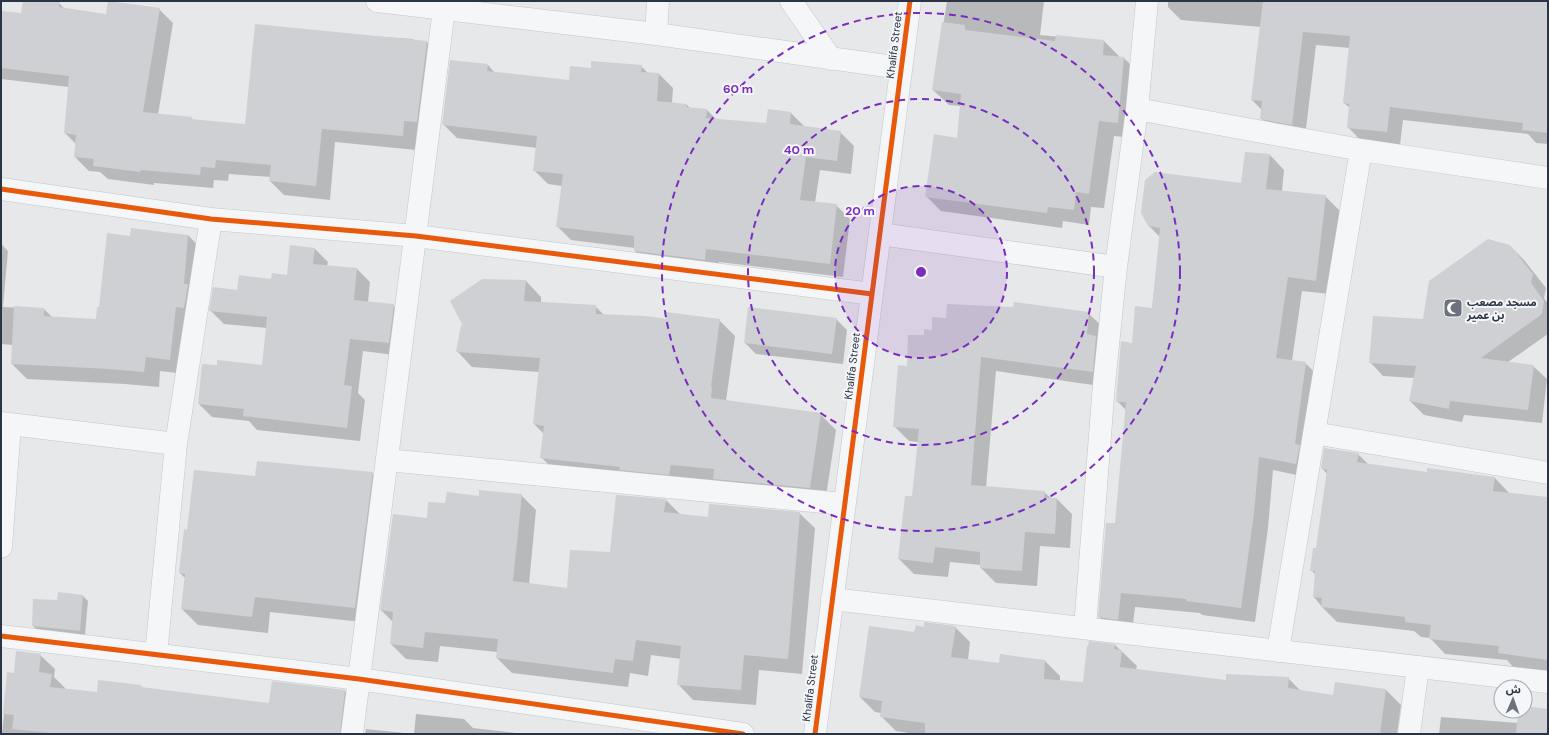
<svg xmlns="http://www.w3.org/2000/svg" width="1549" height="735" font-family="'DM Sans','Noto Sans Arabic',sans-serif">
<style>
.shadow{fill:#0003}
.building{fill:#ced0d3}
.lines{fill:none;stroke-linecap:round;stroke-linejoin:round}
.minor-casing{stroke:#c4c6c8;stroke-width:23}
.minor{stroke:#f5f6f7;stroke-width:22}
.cycleway-casing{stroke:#f4f6f9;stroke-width:8}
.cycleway{stroke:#e8590c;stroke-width:5}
.ring{fill:none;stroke:#7b2cbf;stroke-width:2;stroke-dasharray:7 5}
.labels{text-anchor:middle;stroke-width:4;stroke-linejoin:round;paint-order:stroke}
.street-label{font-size:11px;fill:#2b3445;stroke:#f4f6f9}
.poi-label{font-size:11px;font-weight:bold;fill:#2b3445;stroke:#f4f6f9;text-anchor:start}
.centre{fill:#7b2cbf;stroke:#f4f6f9;stroke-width:2}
.ring-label{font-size:12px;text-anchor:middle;font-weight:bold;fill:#7b2cbf;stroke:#f4f6f9;stroke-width:4;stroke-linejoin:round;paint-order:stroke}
</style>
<rect width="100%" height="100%" fill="#e6e8ea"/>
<path class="shadow" d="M24,1H42L59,3L65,9L107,15L159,9L173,23L158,115L191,118L194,120L245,125L343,34L413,39L414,41L427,42L440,56L430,136L417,134L416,150L335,142L330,200L284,195L270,181L271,177L229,174L228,181L214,180L213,188L154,183V185L108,179L100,172L89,171L75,157L77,145L65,133L69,87L1,79V12L22,14Z
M947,1H1044L1040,35L1104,41L1119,56V57L1124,58L1139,73L1133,138L1114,136L1104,208L1091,207L1089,225L1063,221L1062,228L941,211L926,196L958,139L961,106L949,105L933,90Z
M1168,1H1500L1548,3V144L1536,143L1528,134L1403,120L1400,145L1361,141L1348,127L1350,108L1344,103L1350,48L1316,45L1305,137L1275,132L1261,118L1262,110L1252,100L1261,27L1181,20L1168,7Z
M488,65L495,73L570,81L592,69L641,66L648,73L659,74L673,88L672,103L687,105L690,108L707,110L717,120L767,124L791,113L805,127L840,132L854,146L851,174L820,170L815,203L836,205L850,219L843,277L719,262V274L649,265L635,251V248L571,240L557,226L562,186L548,184L534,170L537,148L457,138L443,124Z
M1270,155L1284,170L1282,191L1325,196L1340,211L1330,294L1302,291L1292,361L1305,363L1320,377L1311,478L1273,470L1268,528L1255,622L1202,615L1200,613L1135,607L1132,633L1114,631L1099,617L1116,525L1127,411L1117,401L1133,344L1152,309L1160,237L1149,226L1242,184Z
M188,235L203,251L185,374L160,371L159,387L125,384L27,379L12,364L13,345L1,344V244L8,251L3,307L44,309L53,318L97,320L100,308L131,237Z
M1510,246L1524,260L1546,288L1544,298L1548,304V334L1508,362L1533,366L1547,379L1542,423L1464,415L1462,422L1424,415L1410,401L1414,378L1383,376L1370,362L1424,320Z
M314,248L328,262L327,266L357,269L370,282L368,302L393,305L407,318L402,356L363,351L358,393L365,400L360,441L257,430L249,421L212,417L199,404L263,366L267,328L224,324L210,310L238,291L288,276Z
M482,280L526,281L541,297V303L595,306L605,316L667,320H719L735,336L726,401L820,414L836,430L825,503L557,473L542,458L544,434L534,424L539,372L472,367L457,351Z
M1088,313L1104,328L1107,387L996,371L986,488L1044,492L1052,499H1057L1072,514L1070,548L1040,546L1037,586L996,583L981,568V565L950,562L948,577L914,574L899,559L913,497L919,442L909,441L894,426L908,367L925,336L947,319Z
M836,319L847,330L843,364L756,354L745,343Z
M1358,454L1369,465L1428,473L1495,478L1510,494L1548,498V672L1514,668L1507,660L1445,654L1430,638L1421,637L1414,631L1337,622L1322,607L1314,597L1316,575L1311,570L1317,549L1327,474L1322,468Z
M258,462L372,473L388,488L371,623L270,612L268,633L198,625L182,609L186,579L180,573L188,531L256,477Z
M521,495L536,510L529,584L568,589L611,553L666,500L681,515L708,518L799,513L815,528L802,674L759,670L756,705L693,700L678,684L681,659L651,655L648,676L630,673L628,687L512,673L497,658V652L440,646L438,662L406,659L391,644L393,622L381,610L428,519L446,504L479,497Z
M83,596L88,601L85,635L38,631L33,626L58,601Z
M955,627L970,642L968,660L1000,664L1001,655L1045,661L1060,676V681L1084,683L1115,645L1137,666L1136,670L1227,681L1288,678L1301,691L1334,696L1386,690L1401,705L1397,734H914L896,731L881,716V713L875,712L860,697L915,634L925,628Z
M40,655L55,669L54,677L66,689L97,693L141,686L143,688L270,704L345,691L359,705L355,734H2L8,674H15Z
M1525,707L1548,710V734H1439L1441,717L1518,723L1519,711H1525Z
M416,714L464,719L473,728L524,734H414Z
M366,729L414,734H365Z"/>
<path class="building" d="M23,1H60L59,7L106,14L108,1L160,8L143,112L192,117L191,119L245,124L255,24L427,41L417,122L404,121L403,136L322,129L316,186L269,181L271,165L216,160L215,168L201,167L200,175L141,170L140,172L93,166L94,159L74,157L76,135L64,133L69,76L1,68V11L21,13Z
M1263,1H1532L1548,2V133L1522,130L1523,123L1390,107L1387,132L1347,128L1349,104L1343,103L1350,36L1303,32L1292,125L1260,119L1262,101L1251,100Z
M942,22L965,25V30L1055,41L1056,35L1104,40L1103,55L1124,57L1118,123L1099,121L1089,194L1076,192L1074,210L1048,207L1047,213L925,197L934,134L957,138L961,94L932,90Z
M450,60L488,64L487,71L569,80L570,66L591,68V61L642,65L641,72L659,73L657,101L687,104L686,107L707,109L706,118L766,123L768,109L791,112L790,124L841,131L837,161L806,157L800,200L837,204L830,264L706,249L705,260L634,251V236L556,227L563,174L533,171L537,136L442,125Z
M1245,152L1270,154L1266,189L1326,195L1316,281L1288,277L1276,358L1306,362L1295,444L1300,445L1296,464L1259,457L1254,513L1241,608L1186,601V599L1121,593L1118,620L1098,617L1106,523H1115L1126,402H1116L1121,341L1132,343L1135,306L1152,308L1160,228L1148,226L1141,213L1145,180L1155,172L1241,183Z
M131,228L188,235L184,284H188L184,308L176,307L170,360L146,357L144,372L109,369L11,364L14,306L44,308V316L96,319L97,307H99L107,233L130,236Z
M1488,239L1510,245L1533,274L1531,283L1544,301L1542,314L1481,358L1534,365L1528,410L1450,401L1449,409L1409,401L1416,366L1369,363L1373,316L1423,319L1429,281Z
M290,245L315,248L313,264L357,268L354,300L394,304L389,343L350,339L344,385L352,386L347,428L243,416L244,409L198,404L202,364L217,365V360L262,365L267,317L209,311L213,287L237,290L239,275L271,279L272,273L287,275Z
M482,279L526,280L524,301L596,305V314L646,316L666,319V312L720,319L711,387H712L711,398L821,413L810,488L713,479L714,469L671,465L669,475L619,470L620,467L540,458L544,426L533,424L540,358L456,352L461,325L463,326L450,301Z
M1014,302L1089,312L1087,334L1096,336L1093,372L981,357L971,485L1045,491L1044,498H1057L1055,534L1025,532L1022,571L980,568V552L935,547L933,563L898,559L905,496H912L919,429L893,427L898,365L907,366L908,335H924V329L932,330V317L946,318L947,304L1013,307Z
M748,307L837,318L832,354L744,343Z
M1324,448L1359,453L1357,462L1427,472V468L1495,477L1493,491L1548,497V660L1498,653L1499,646L1429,639L1431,625L1405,622V617L1321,607L1322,598L1313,597L1315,571H1310L1313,548H1316L1327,470L1321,468Z
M257,461L373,472L355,608L255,597L252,617L181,609L185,574L179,573L184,529L187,530L194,470L255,476Z
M479,490L522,494L513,581L567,588L570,550L610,552L616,495L666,499L664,512L708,517L709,504L800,512L788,659L744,655L741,690L677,685L681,646L636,640L633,661L615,659L613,673L496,658L498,639L425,632L423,648L390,644L393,612L380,610L393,514L427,518L428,502L445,503L447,492L479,496Z
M58,592L83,595L80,631L32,626L33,599L57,600Z
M924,622L956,626L951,657L999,663L1000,654L1045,660L1044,679L1083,682L1087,646H1088L1089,641L1115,644L1114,649L1122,650L1120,667L1226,680V674L1289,677L1288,688L1333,695L1335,682L1386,689L1380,734H925V723L880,717L882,701L859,697L869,626L914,632L916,625L924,627Z
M16,651L41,654L39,672L52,674L50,687L97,692L98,680L141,685V687L269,703L272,681L345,690L340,734H60L12,729L14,715L3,714L7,672L14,673Z
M1525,706L1548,709V734H1516L1518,711H1525Z"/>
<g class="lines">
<defs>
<path id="minor" d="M377,1L656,34L901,68
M791,1L831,59
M656,34L658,1
M1137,109L1361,150L1548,178
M1,189L211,219L416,236L872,294
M880,234L1116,267
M1,423L176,444
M1314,433L1548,473
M387,460L844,504
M1,547L10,424
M832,599L1548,682
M1085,628L1104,384L1116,267L1137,109L1147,1
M1,636L359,679L743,734
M1278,651L1361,150
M156,655L176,444L211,219
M352,734L445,1
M815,734L910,1
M1409,734L1418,667"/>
</defs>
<use href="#minor" class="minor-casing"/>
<use href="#minor" class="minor"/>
<defs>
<path id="cycleway" d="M1,189L211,219L416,236L872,294
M1,636L359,679L743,734
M815,734L910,1"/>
</defs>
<use href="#cycleway" class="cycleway-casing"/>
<use href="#cycleway" class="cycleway"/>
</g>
<circle cx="921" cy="272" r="86" fill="#7b2cbf" fill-opacity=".12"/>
<g class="ring">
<circle cx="921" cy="272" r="86"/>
<circle cx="921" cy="272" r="173"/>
<circle cx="921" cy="272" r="259"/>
</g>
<defs>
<symbol id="mosque-square" viewBox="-11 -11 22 22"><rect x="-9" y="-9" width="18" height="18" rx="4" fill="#6c737f" stroke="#f4f6f9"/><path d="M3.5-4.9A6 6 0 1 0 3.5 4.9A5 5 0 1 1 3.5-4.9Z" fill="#fff"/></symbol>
</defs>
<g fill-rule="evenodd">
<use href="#mosque-square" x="1442" y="297" width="22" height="22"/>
</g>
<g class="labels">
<g class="street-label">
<text transform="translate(894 45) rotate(-83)" y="4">Khalifa Street</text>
<text transform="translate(852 366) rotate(-83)" y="4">Khalifa Street</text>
<text transform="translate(810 688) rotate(-83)" y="4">Khalifa Street</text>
</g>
<g class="poi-label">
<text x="1467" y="306">مسجد مصعب<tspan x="1467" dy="13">بن عمير</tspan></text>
</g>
</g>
<circle cx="921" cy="272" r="6" class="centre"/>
<g class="ring-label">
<text x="738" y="93">60 m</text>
<text x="799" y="154">40 m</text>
<text x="860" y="215">20 m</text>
</g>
<rect width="1549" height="735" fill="none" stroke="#2b3445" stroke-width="4"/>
<g transform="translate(1513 699) rotate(2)"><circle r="19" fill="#f4f6f9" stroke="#a4a8b1"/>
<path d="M0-3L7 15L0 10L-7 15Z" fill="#6c737f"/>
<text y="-6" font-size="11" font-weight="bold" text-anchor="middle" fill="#2b3445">ش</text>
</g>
</svg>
